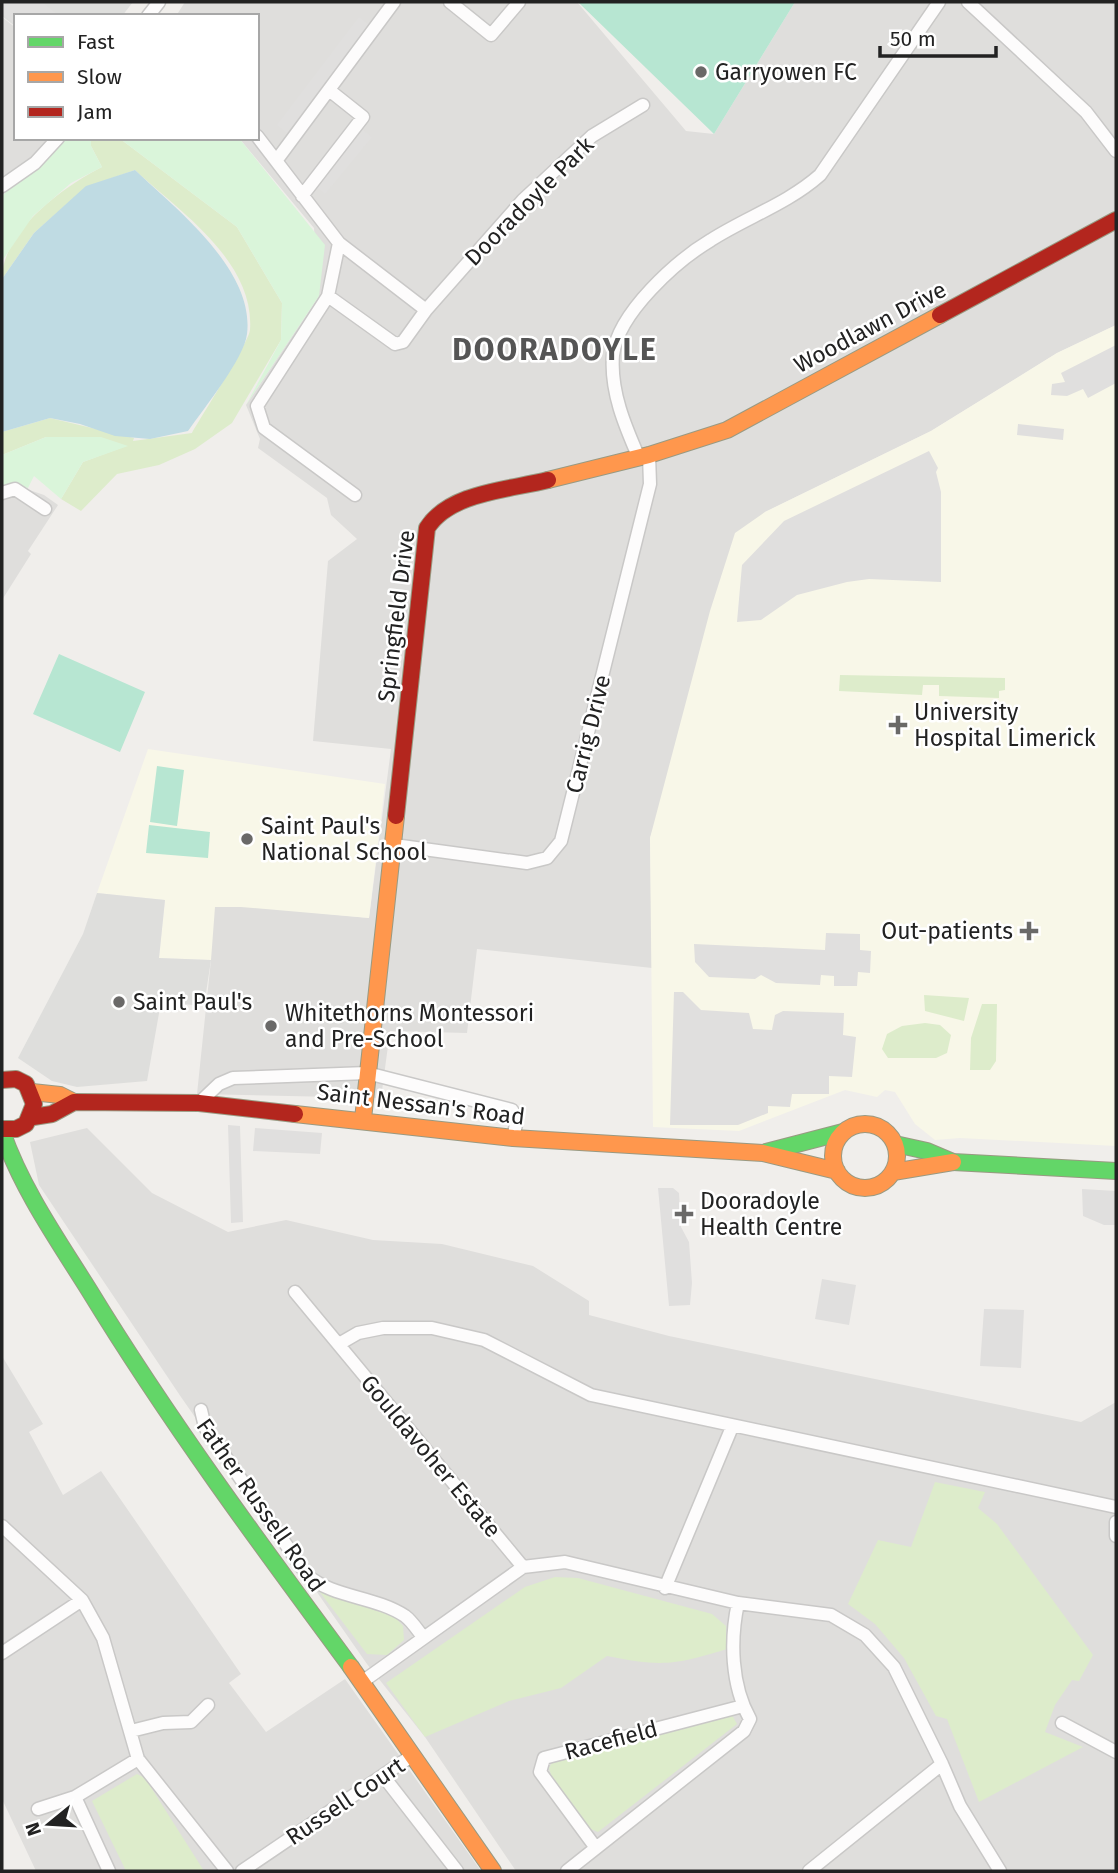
<svg xmlns="http://www.w3.org/2000/svg" width="1118" height="1873" font-family="'Fira Sans',sans-serif">
<style>
.residential{fill:#dfdedc}
.education{fill:#f8f7e8}
.religious{fill:#dededc}
.grass{fill:#ddeccb}
.park{fill:#daf5da}
.pitch{fill:#b7e6d2}
.parking{fill:#e0dfde}
.water{fill:#bfdbe3}
.lines{fill:none;stroke-linecap:round;stroke-linejoin:round}
.street-casing{stroke:#c9c8c7;stroke-width:15}
.fast-casing{stroke:#999a82;stroke-width:18}
.slow-casing{stroke:#999a82;stroke-width:18}
.jam-casing{stroke:#999a82;stroke-width:18}
.street{stroke:#fdfcfc;stroke-width:12}
.fast{stroke:#63d668;stroke-width:16}
.slow{stroke:#ff974d;stroke-width:16}
.jam{stroke:#b3261e;stroke-width:16}
.poi-dot{fill:#6a6968;stroke:#fff;stroke-width:2.5}
.labels{text-anchor:middle;stroke-width:5;stroke-linejoin:round;paint-order:stroke}
.poi-label{font-size:23px;fill:#222;stroke:#fff;text-anchor:start}
.street-label{font-size:23px;fill:#222;stroke:#fff}
.district-label{font-size:30px;font-weight:bold;letter-spacing:2px;fill:#555;stroke:#fff}
</style>
<rect width="100%" height="100%" fill="#f0eeeb"/>
<path class="residential" d="M185,2H577L686,131L714,134L795,2H1116V325L1057,353L931,431L765,512L650,838L652,968L477,949L467,1033L390,1031L381,1098L197,1094L211,960L207,902L369,918L391,749L313,741L328,561L357,539L331,515L327,498L258,448L260,439L246,405L319,296L314,228L239,138H257V16H176Z
M2,17L16,28V138H66L32,173L10,186L2,196Z
M12,484L44,495L58,505L28,551L31,554L2,600V486Z
M87,1128L152,1193L228,1232L286,1220L373,1240L442,1244L533,1266L589,1301V1315L669,1336L1081,1422L1116,1402V1871H516L425,1737L367,1664L181,1397L39,1185L30,1142Z
M2,1356L43,1424L29,1432L63,1495L101,1471L241,1674L229,1683L266,1732L345,1679L481,1871H36L2,1799Z"/>
<path class="education" d="M1116,325V1146L960,1138L935,1140L915,1124L895,1092L885,1090L877,1097L845,1090L739,1131L653,1127L650,838L710,611L735,533L765,512L931,431L1057,353Z
M148,749L385,784L369,918L241,907H215L211,960L159,958L165,900L97,893Z"/>
<path class="religious" d="M2,2H133L122,16H16V27L2,16Z
M97,893L165,900L159,958L211,960L204,1006L161,1002L147,1081L77,1087L52,1081L18,1058L83,934Z"/>
<path class="grass" d="M91,138H119L237,227L282,303L281,340L232,423L195,449L159,465L117,474L81,511L61,499L83,462L126,446L46,437L2,455V432L50,418L134,438L133,441L192,433C201,417 249,342 250,330C255,261 179,211 135,170L86,187L34,233L2,279C2,231 63,187 102,167L91,146Z
M840,675L1005,678V690L999,691V698L939,696V685H923L922,695L839,691Z
M924,995L969,998L964,1021L925,1011Z
M982,1004H997L996,1061L990,1070H970L971,1038Z
M925,1023L940,1025L951,1035L947,1053L936,1058H888L882,1049L887,1034L902,1026Z
M935,1482L985,1492L978,1508L997,1524L1093,1655L1079,1681L1072,1680L1055,1705L1045,1732L1083,1747L979,1802L947,1719L936,1716L904,1658L875,1624L848,1604L878,1540L911,1547Z
M555,1577L578,1578L712,1614L726,1626L727,1649C675,1665 662,1667 607,1656L561,1688L509,1701L425,1737L386,1683L525,1587Z
M319,1591L395,1617L403,1626L404,1640L387,1655L367,1654Z
M732,1715L737,1724L598,1832L586,1827L551,1775L549,1768L553,1760Z
M137,1774L145,1778L204,1871H126L92,1801Z"/>
<path class="park" d="M67,138H91V146L102,167L71,183L33,216L2,261V197L10,186L32,173Z
M119,138H239L325,245L319,296L246,405L281,340L282,303L237,227Z
M46,437H101L128,446L83,462L61,499L34,476L28,488L12,484L2,486V455Z"/>
<path class="pitch" d="M578,2H795L714,134Z
M59,654L145,692L120,752L33,714Z
M157,766L184,770L177,826L150,822Z
M149,825L210,832L208,858L146,853Z"/>
<path class="parking" d="M2,2H42L59,16H16V25L2,14Z
M359,17L369,25L287,133L277,125Z
M363,130L372,137L325,194L317,187Z
M1116,345V383L1088,398L1083,389L1067,396L1051,395L1052,384L1065,382L1061,373Z
M1018,424L1064,429L1063,440L1017,435Z
M929,451L938,468L936,472L941,492V582L869,579L847,582L797,595L761,620L737,622L742,565L784,521Z
M826,933L860,934V950L871,951L870,973L858,972L857,986H834V976L821,975L820,985L776,983L761,975L755,979L709,977L695,962L694,944L825,950Z
M674,992H683L701,1010L749,1013L753,1029L772,1030L775,1015L783,1011L844,1013L843,1035L856,1037L852,1077L829,1076V1094H792L790,1107L768,1106V1113L738,1125H670Z
M228,1125L240,1126L243,1222L231,1223Z
M255,1128L322,1133L320,1154L253,1151Z
M658,1188H673L679,1193L681,1227L689,1242L692,1283L690,1305L669,1306Z
M1082,1189L1116,1191V1225H1104L1083,1216Z
M822,1279L856,1285L849,1325L815,1319Z
M984,1309L1024,1310L1021,1368L980,1366Z"/>
<path class="water" d="M135,170C176,209 255,270 247,334C244,359 204,408 188,431L150,439L115,436L80,424L50,418L2,432V279L34,233L86,186Z"/>
<g class="lines">
<defs>
<path id="street" d="M450,2L491,35L519,2
M968,2L1086,112L1116,151
M148,16L159,2
M257,136L339,243L328,296L257,406L264,428L355,495
M276,161L394,2
M2,186L35,163L58,138
M302,196L363,117L329,90
M328,296L395,344L403,342L426,310L339,243
M426,310L523,200L592,136L643,105
M639,458C625,426 610,391 613,355C618,313 676,261 711,240C747,217 787,204 820,175L939,2
M2,493L15,489L45,509
M394,845L527,863L547,858L561,841L650,484L649,455
M199,1103L219,1084L233,1078L367,1073L512,1110L517,1120L513,1138
M295,1292L523,1567
M339,1344L358,1333L383,1328H432L484,1340L591,1395L1116,1507
M201,1410L205,1427L307,1575C333,1598 375,1596 405,1616C412,1621 418,1631 423,1637
M1116,1522V1536
M2,1526L82,1600L103,1638L138,1759L227,1871
M665,1588L732,1427
M738,1603C730,1640 731,1685 750,1719L744,1731L596,1848L540,1772L544,1758L743,1706
M2,1653L82,1600
M362,1682L523,1567L565,1562L738,1603L831,1615L865,1635L894,1667L942,1764
M1062,1723L1116,1752
M131,1731L163,1723L191,1722L208,1705
M384,1777L457,1871
M75,1797L109,1871
M38,1809L75,1797L138,1759
M242,1871L413,1755
M567,1871L596,1848
M809,1871L942,1764L960,1806L1000,1871"/>
<path id="fast" d="M2,1132C22,1189 57,1239 89,1290C169,1421 260,1544 351,1667
M895,1144L927,1151L953,1162L1116,1171
M766,1152L843,1132"/>
<path id="slow" d="M548,480L649,455L727,430L940,315
M32,1092L60,1095L74,1102
M295,1114L513,1138L763,1153L837,1171
M363,1119L396,816
M833 1156a32 32 0 1 1 64 0a32 32 0 1 1-64 0Z
M893,1172L953,1162
M351,1667L493,1871"/>
<path id="jam" d="M940,315L1116,220
M396,816L427,528C450,492 509,490 548,480
M2,1080L16,1079L26,1084L34,1104L26,1124L16,1129H2
M33,1117L52,1114L74,1102L199,1103L295,1114"/>
</defs>
<use href="#street" class="street-casing"/>
<use href="#fast" class="fast-casing"/>
<use href="#slow" class="slow-casing"/>
<use href="#jam" class="jam-casing"/>
<use href="#street" class="street"/>
<use href="#fast" class="fast"/>
<use href="#slow" class="slow"/>
<use href="#jam" class="jam"/>
</g>
<g class="poi-dot">
<circle cx="701" cy="72" r="7"/>
<path d="M894.5 714.5h7v7h7v7h-7v7h-7v-7h-7v-7h7z"/>
<circle cx="247" cy="839" r="7"/>
<path d="M1025.5 920.5h7v7h7v7h-7v7h-7v-7h-7v-7h7z"/>
<circle cx="119" cy="1002" r="7"/>
<circle cx="271" cy="1026" r="7"/>
<path d="M680.5 1203.5h7v7h7v7h-7v7h-7v-7h-7v-7h7z"/>
</g>
<g class="labels">
<g class="poi-label">
<text x="715" y="80">Garryowen FC</text>
<text x="914" y="720">University<tspan x="914" dy="26">Hospital Limerick</tspan></text>
<text x="261" y="834">Saint Paul's<tspan x="261" dy="26">National School</tspan></text>
<text x="1013" y="939" text-anchor="end">Out-patients</text>
<text x="133" y="1010">Saint Paul's</text>
<text x="285" y="1021">Whitethorns Montessori<tspan x="285" dy="26">and Pre-School</tspan></text>
<text x="700" y="1209">Dooradoyle<tspan x="700" dy="26">Health Centre</tspan></text>
</g>
<g class="street-label">
<text transform="translate(529 201) rotate(-45)" y="8">Dooradoyle Park</text>
<text transform="translate(870 327) rotate(-28)" y="8">Woodlawn Drive</text>
<text transform="translate(396 616) rotate(-83)" y="8">Springfield Drive</text>
<text transform="translate(588 734) rotate(-76)" y="8">Carrig Drive</text>
<text transform="translate(421 1104) rotate(7)" y="8">Saint Nessan's Road</text>
<text transform="translate(431 1456) rotate(50)" y="8">Gouldavoher Estate</text>
<text transform="translate(261 1505) rotate(55)" y="8">Father Russell Road</text>
<text transform="translate(611 1740) rotate(-15)" y="8">Racefield</text>
<text transform="translate(345 1801) rotate(-34)" y="8">Russell Court</text>
</g>
<g class="district-label">
<text x="555" y="360">DOORADOYLE</text>
</g>
</g>
<rect width="1118" height="1873" fill="none" stroke="#222222" stroke-width="7"/>
<rect x="14" y="14" width="245" height="126" fill="#ffffff" stroke="#a7a7a7" stroke-width="2"/>
<rect x="28" y="37" width="35" height="10" fill="#63d668" stroke="#a7a7a7" stroke-width="2"/>
<text x="77" y="49" font-size="21" fill="#222222">Fast</text>
<rect x="28" y="72" width="35" height="10" fill="#ff974d" stroke="#a7a7a7" stroke-width="2"/>
<text x="77" y="84" font-size="21" fill="#222222">Slow</text>
<rect x="28" y="107" width="35" height="10" fill="#b3261e" stroke="#a7a7a7" stroke-width="2"/>
<text x="77" y="119" font-size="21" fill="#222222">Jam</text>
<g transform="translate(49 1824) rotate(252)" stroke="#ffffff" stroke-width="5" paint-order="stroke">
<path d="M0-5L12 26L0 18L-12 26Z" fill="#222222"/>
<text y="-10" font-size="19" font-weight="bold" text-anchor="middle" fill="#222222">N</text>
</g>
<path d="M880 46v10h116v-10" fill="none" stroke="#222222" stroke-width="3.5"/>
<text x="890" y="46" font-size="21" fill="#222222" stroke="#ffffff" stroke-width="5" paint-order="stroke">50 m</text>
</svg>
